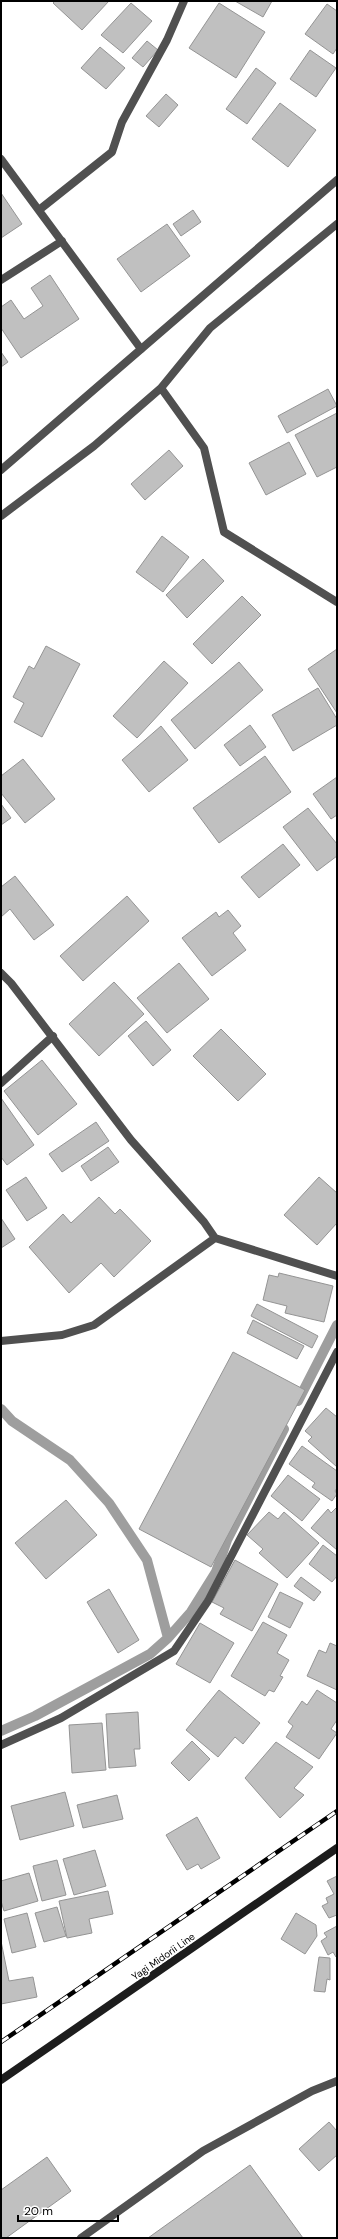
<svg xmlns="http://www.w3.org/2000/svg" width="338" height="2239" font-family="'DM Sans',sans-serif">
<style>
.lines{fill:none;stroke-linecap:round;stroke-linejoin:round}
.stream{stroke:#9e9e9e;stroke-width:10}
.building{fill:#c0c0c0;stroke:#949494}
.minor{stroke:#505050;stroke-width:8}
.tertiary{stroke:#505050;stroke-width:8}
.secondary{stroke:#1d1d1d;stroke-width:8}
.rail-casing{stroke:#000;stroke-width:4.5}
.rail{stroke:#fff;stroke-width:3;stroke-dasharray:9;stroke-linecap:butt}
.labels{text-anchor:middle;stroke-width:3.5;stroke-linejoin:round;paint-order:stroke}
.street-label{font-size:10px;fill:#000;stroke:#fff}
</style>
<rect width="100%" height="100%" fill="#fff"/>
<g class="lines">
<path class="stream" d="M298,1401L337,1325
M1,1409L12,1421L70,1460L109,1503L147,1560L168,1638
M1,1731L35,1716L150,1654L168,1638L191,1612L216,1572L227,1540L284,1429"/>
</g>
<path class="building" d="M55,1H109L82,30L53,3Z
M235,1H272L263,17Z
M131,3L152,21L123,53L101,35Z
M219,3L265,32L236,78L189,48Z
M327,4L337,11V48L333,54L305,34Z
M147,41L158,50L143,67L132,58Z
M100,47L125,68L106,89L81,68Z
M310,50L336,68L316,97L290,79Z
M256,68L276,83L247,124L226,109Z
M166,94L178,105L159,127L146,116Z
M280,103L316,130L288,167L252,139Z
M1,193L22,224L1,238Z
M193,210L201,222L181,236L173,224Z
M167,224L190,256L141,292L117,259Z
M50,275L79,319L21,358L1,328V307L11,300L24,319L43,306L31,288Z
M1,352L8,362L1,367Z
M328,389L337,406L287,433L278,416Z
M337,413V467L317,477L295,435Z
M289,442L306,474L266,495L249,463Z
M169,450L183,466L145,500L131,484Z
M162,536L189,557L163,592L136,572Z
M203,559L224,581L187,618L166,595Z
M242,596L261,615L212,664L193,644Z
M46,646L80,664L42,737L14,722L24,703L13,697L29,666L34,669Z
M337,649V713L308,669Z
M164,661L188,683L137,738L113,716Z
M239,662L263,690L195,749L171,720Z
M318,688L337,719V725L293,751L272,715Z
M250,725L266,747L240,766L224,745Z
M161,726L188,760L149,792L122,760Z
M265,756L291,792L219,843L193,808Z
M23,759L55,799L25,823L1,793V776Z
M337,777V815L331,819L313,794Z
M1,804L11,818L1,825Z
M308,808L337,844V856L317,871L283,827Z
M283,844L300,865L259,898L241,877Z
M15,876L54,925L34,940L10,909L1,917V887Z
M127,896L149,921L83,981L60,956Z
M228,910L241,926L233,933L246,950L212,976L182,938L216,912L219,917Z
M179,963L209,999L167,1033L137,998Z
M114,982L144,1014L99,1056L69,1024Z
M146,1021L171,1050L153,1066L128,1036Z
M221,1029L266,1074L238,1101L193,1056Z
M42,1060L77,1104L38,1135L4,1091Z
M1,1098L34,1145L7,1165L1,1157Z
M96,1122L109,1141L62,1172L49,1154Z
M108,1147L119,1162L91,1181L81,1166Z
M26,1177L47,1208L27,1221L6,1190Z
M319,1177L337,1193V1223L317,1245L284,1215Z
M99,1197L115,1214L120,1209L151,1241L114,1277L101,1263L69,1293L29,1247L63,1214L71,1223Z
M1,1218L15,1239L1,1248Z
M279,1273L333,1286L324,1322L285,1313L287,1306L263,1300L269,1275L278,1277Z
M257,1304L318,1336L312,1348L251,1316Z
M253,1320L304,1346L297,1359L247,1333Z
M233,1352L305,1390L211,1567L139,1529Z
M326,1408L337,1417V1467L308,1441L312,1437L305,1431Z
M302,1446L337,1471V1488L335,1491L337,1494L332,1501L312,1487L315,1483L289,1464Z
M288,1475L320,1499L302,1521L271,1496Z
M66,1500L97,1535L46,1579L15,1543Z
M337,1507V1550L311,1528L328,1509L331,1513Z
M269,1512L278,1519L284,1512L319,1543L287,1578L259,1553L263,1549L247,1535Z
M323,1545L337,1556V1576L332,1582L309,1564Z
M235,1560L278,1584L252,1631L220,1614L224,1608L212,1602Z
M301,1577L321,1592L314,1601L294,1586Z
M109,1589L139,1640L118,1653L87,1602Z
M280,1592L303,1603L290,1628L268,1617Z
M263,1622L287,1635L277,1653L289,1660L280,1676L283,1677L274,1692L269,1690L265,1696L231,1676Z
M200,1623L234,1643L210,1683L176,1664Z
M330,1643L337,1646V1690L307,1676L319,1650L326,1653Z
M219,1690L260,1723L243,1744L235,1737L218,1757L186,1730Z
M317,1690L337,1703V1720L331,1729L337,1733L319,1759L286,1737L293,1726L288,1722L302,1701L307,1705Z
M138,1712L140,1749H134L136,1766L109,1768L106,1714Z
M102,1723L106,1770L72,1773L69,1725Z
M192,1741L210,1759L189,1781L171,1763Z
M276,1742L313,1767L294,1788L304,1795L280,1818L245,1778Z
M65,1792L74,1826L20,1840L11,1806Z
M117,1795L123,1819L83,1828L77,1805Z
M197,1817L220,1858L201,1869L198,1864L187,1870L166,1835Z
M95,1850L106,1886L74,1895L63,1859Z
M57,1860L66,1895L42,1901L33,1866Z
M29,1873L38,1901L4,1911L1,1901V1881Z
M337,1876V1915L329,1918L322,1906L328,1903L326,1898L334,1894L327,1881Z
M108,1891L113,1914L89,1919L92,1933L67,1938L59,1901Z
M57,1907L66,1936L44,1942L35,1913Z
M27,1913L36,1947L12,1953L4,1919Z
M296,1913L316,1925L317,1936L305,1954L281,1939Z
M337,1926V1957H336L333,1952L328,1955L321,1941L327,1937L324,1933Z
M1,1941L9,1981L33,1977L37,1997L1,2004Z
M319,1957L330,1958V1980L327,1979L325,1992L314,1991Z
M329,2122L337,2131V2155L319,2171L299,2149Z
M47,2157L71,2191L6,2238H1V2190Z
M250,2165L303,2238H148Z"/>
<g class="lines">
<path class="minor" d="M1,159L141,349
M39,210L112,152L122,122L167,40L184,1
M1,280L62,241
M161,388L204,448L224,532L337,602
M1,516L94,446L161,388L210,328L337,224
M1,973L11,983L131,1140L204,1222L215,1238L337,1276
M1,1083L53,1036
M1,1341L62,1335L94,1325L215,1238
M1,1745L61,1718L174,1651L208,1601L337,1352
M81,2238L203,2151L312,2091L337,2081"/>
<path class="tertiary" d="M1,470L337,180"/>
<path class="secondary" d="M1,2080L337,1848"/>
<defs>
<path id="rail" d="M1,2042L337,1811"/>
</defs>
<use href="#rail" class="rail-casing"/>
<use href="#rail" class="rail"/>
</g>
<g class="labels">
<g class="street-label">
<text transform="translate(163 1956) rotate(-35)" y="4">Yagi Midorii Line</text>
</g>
</g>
<rect width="338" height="2239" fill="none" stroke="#000000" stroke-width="4"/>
<path d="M18 2215v6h100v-6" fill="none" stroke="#000000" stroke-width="2"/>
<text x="24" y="2215" font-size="12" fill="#000000" stroke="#ffffff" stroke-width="3" paint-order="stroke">20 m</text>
</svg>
